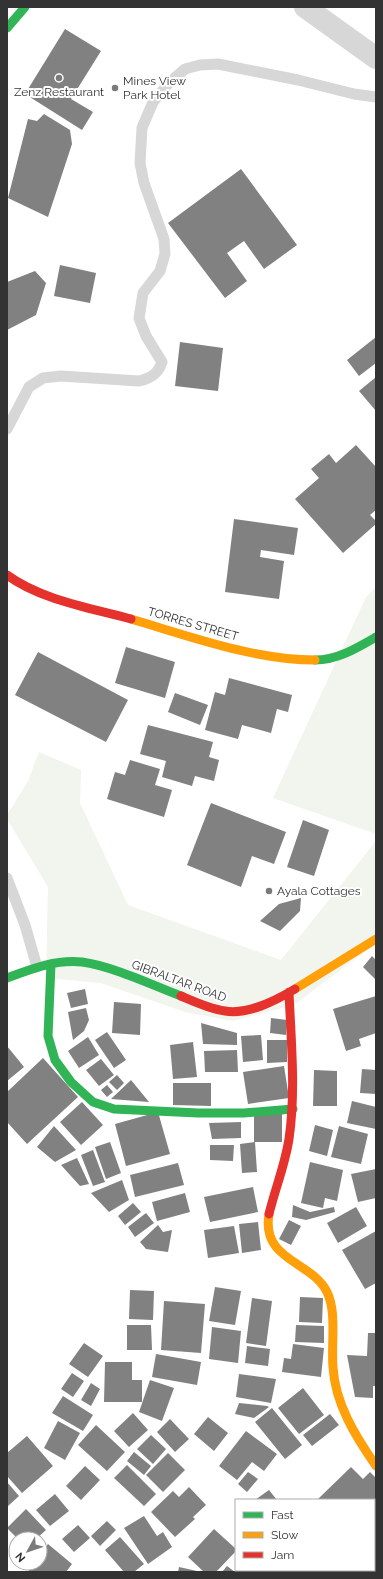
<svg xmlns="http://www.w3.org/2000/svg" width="383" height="1579" font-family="Raleway,sans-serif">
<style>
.green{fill:#f1f5ed}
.building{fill:#818181}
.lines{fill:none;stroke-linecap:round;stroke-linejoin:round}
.lane{stroke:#d7d7d7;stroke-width:11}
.street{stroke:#d7d7d7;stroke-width:22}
.fast{stroke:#30b455;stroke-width:9}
.slow{stroke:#ff9f0a;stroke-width:9}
.jam{stroke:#e5322d;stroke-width:9}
.poi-dot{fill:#7a7a7a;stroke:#fff;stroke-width:1.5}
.labels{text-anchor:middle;stroke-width:4;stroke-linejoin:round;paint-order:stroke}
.poi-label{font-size:12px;fill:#333;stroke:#fff;text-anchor:start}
.street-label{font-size:12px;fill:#333;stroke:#fff}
</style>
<rect width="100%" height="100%" fill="#fff"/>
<path class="green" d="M376,587V834L273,798L366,597Z
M39,752L81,770L80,803L128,905L281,960L376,841V943L294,1005L233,1021L185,1012L101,983L46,978L48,887L7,819V815L28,781Z"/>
<path class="building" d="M65,29L101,51L71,99L93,112L82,130L25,94Z
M44,114L70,130L72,144L48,217L8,198L28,119L37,121Z
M241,169L297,245L264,269L244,241L227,253L247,281L225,298L168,223Z
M60,265L96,273L90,303L54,296Z
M35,271L46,283L36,315L7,330V282Z
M376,337V363L359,376L347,360Z
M180,342L223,348L218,391L175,386Z
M376,377V411L359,391Z
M356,445L376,467V510L370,515L376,521V524L343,553L295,499L319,478L311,469L329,454L336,463Z
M234,519L298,528L294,555L261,550L260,557L284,561L279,599L225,592Z
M126,647L175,662L165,698L115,683Z
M38,652L128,700L106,742L15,695Z
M229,678L292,695L288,712L277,709L271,733L242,725L238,739L205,730L215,692L225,695Z
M175,693L208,705L200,725L168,712Z
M148,725L213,742L209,757L219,760L214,781L195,776L192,786L162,777L166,761L140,754Z
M130,760L160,769L155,785L172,790L164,817L107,799L115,772L125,775Z
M211,803L286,832L274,864L252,856L241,887L187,865Z
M303,820L329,830L314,876L287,867Z
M301,898L300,911L280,931L260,921L279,904Z
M372,956L376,960V980L363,967Z
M85,989L88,1004L71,1008L67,993Z
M376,996V1033L359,1039L361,1046L346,1051L333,1009Z
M114,1002L141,1004L140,1035L112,1033Z
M86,1008L89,1020L84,1031L73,1040L68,1012Z
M271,1018L287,1020L286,1035L270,1033Z
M201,1023L237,1033V1045L203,1044Z
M107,1032L126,1060L114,1068L95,1040Z
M261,1035L263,1060L243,1062L241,1036Z
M88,1037L99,1055L79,1068L68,1051Z
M267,1040H287V1062L267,1063Z
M193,1042L197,1077L173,1079L170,1045Z
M7,1046L24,1067L7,1081Z
M237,1050L238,1072H205L204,1051Z
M43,1058L78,1097L27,1144L7,1122V1092Z
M101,1059L114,1075L99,1086L86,1070Z
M284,1066L289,1098L248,1104L243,1072Z
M362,1069L376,1070V1094L360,1093Z
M314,1070L337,1071V1106H313Z
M117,1075L124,1083L117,1090L109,1082Z
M131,1080L149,1102L111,1099Z
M173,1083H211V1106L173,1105Z
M107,1085L113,1092L107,1097L101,1090Z
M352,1101L376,1107V1129L347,1123Z
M82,1102L103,1125L81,1145L60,1122Z
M158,1112L170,1154L126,1166L115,1124Z
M254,1113L282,1114V1142H254Z
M241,1122V1138L212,1139L209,1123Z
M315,1125L333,1130L327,1156L309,1151Z
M54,1126L76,1150L55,1162L37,1147Z
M339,1126L368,1134L361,1164L331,1157Z
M110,1142L121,1173L106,1179L95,1147Z
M255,1142L257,1172L242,1173L240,1144Z
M210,1145H234L233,1161L210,1160Z
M93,1150L105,1182L93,1186L81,1155Z
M77,1158L89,1184L80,1186L61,1165Z
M310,1162L343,1170L337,1201L325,1198L323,1208L301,1203Z
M178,1163L184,1185L135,1197L130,1175Z
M376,1169V1198L358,1202L351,1174Z
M122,1180L129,1200L109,1212L91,1193Z
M253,1187L258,1212L210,1222L204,1197Z
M185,1193L190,1212L157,1221L152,1202Z
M133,1203L141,1212L125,1225L118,1216Z
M293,1205L310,1212L334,1207L335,1212L306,1220L292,1217Z
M356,1207L367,1226L338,1243L327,1223Z
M146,1213L154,1223L135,1237L128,1227Z
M289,1220L301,1226L291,1245L279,1239Z
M258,1222L261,1250L242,1253L239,1224Z
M158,1225L163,1232L172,1230L168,1252L146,1249L140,1242Z
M234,1226L239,1253L208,1258L204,1230Z
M376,1231V1283L365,1289L342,1250Z
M215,1287L241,1291L235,1325L209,1321Z
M130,1290L154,1291L153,1320L129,1319Z
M300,1297L323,1298L322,1323L299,1322Z
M252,1298L272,1301L266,1346L246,1343Z
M164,1301L205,1304L201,1353L161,1350Z
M127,1325H151L152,1350H127Z
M296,1325L324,1326V1343L295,1342Z
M212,1327L241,1331L238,1363L209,1359Z
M368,1333H376V1386H373V1398L355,1397L347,1355L367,1356Z
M84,1343L103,1356L88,1377L69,1364Z
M293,1344L324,1348L321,1377L282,1372L284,1358L291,1359Z
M247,1346L270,1349L268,1366L245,1363Z
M156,1354L201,1362L197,1385L152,1377Z
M105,1362H132V1380H142V1402H104Z
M72,1373L84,1381L73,1397L61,1389Z
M239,1374L276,1379L271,1403L236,1397Z
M150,1380L174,1388L162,1421L139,1412Z
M91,1383L100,1389L91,1406L81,1400Z
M303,1388L324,1415L299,1434L278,1408Z
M63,1396L93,1415L83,1431L52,1413Z
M239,1403L267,1406L269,1407L254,1418L235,1414Z
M272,1408L302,1445L285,1459L255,1422Z
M133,1413L148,1430L129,1447L114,1431Z
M330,1414L339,1425L312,1446L303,1435Z
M208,1417L228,1433L214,1451L194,1434Z
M170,1419L189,1439L175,1452L157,1432Z
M58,1421L80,1433L65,1460L44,1448Z
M96,1425L125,1452L107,1471L78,1445Z
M246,1431L277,1454L264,1471L252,1462L237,1480L219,1466Z
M151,1435L166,1449L153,1464L137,1449Z
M27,1436L53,1466L22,1493L7,1476V1453Z
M134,1452L151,1466L144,1475L127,1461Z
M168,1453L185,1470L163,1492L146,1475Z
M127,1465L156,1494L144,1506L114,1478Z
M85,1466L100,1480L81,1500L66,1486Z
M351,1467L363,1479L370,1472L376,1478V1514L374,1516V1500L318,1499Z
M248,1472L258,1479L247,1492L238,1484Z
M7,1482L19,1496L7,1507Z
M189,1487L206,1505L193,1517L195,1519L175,1537L151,1512L173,1491L179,1497Z
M269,1490L277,1500H255Z
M55,1494L69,1511L50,1526L36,1510Z
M26,1509L46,1530L36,1539H18L7,1528Z
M144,1516L157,1536L163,1532L172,1547L148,1564L124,1528Z
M107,1521L116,1530L100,1546L91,1536Z
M78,1525L90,1538L74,1552L62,1539Z
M214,1529L236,1549V1551L216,1572H204L188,1557Z
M120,1537L144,1564L134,1572H124L105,1550Z
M376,1542V1559L374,1558V1544Z
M48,1544L72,1564L66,1572H28L34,1563H40V1555Z
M374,1563L376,1565V1572H354L352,1570H374Z
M227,1566L235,1572H222Z
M179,1567L197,1571V1572H178Z
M287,1570H317L315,1572H289Z"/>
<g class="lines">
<path class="lane" d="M7,429L29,387L43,378L61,376L139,381C151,378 158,374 162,362L146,336L139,318L143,293L160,271L165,254L164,239L144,183L140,163L142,128L153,102L169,83L185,69L200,65L218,64L298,80L354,94L376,97
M7,878L25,925L37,967"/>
<path class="street" d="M305,7L376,58
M374,1535L376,1533
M332,1572L334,1570"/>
<path class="fast" d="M7,28L25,7
M315,660C337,660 357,648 376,637
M51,964L48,1036L55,1060L71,1082L93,1102L114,1109L198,1113H244L293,1109
M7,978C31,969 56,959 82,962C112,966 152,985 181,996"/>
<path class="slow" d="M131,619C189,636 254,660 315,660
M295,989L376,939
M269,1214C261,1261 312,1261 327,1292C337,1312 331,1344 333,1367C335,1404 356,1437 376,1466"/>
<path class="jam" d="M7,575C41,600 91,608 131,619
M181,996C195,1002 210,1009 225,1011C248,1015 275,1001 295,989
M269,1214C275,1189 285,1165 289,1139C296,1091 291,1041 289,992"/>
</g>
<g class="poi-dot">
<circle cx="59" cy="78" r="4"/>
<circle cx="115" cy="88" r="4"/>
<circle cx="269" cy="891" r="4"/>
</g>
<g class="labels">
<g class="poi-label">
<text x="123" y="85">Mines View<tspan x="123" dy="14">Park Hotel</tspan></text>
<text x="59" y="96" text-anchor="middle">Zenz Restaurant</text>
<text x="277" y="895">Ayala Cottages</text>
</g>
<g class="street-label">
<text transform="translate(193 624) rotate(16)" y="4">TORRES STREET</text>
<text transform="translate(179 981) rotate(20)" y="4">GIBRALTAR ROAD</text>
</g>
</g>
<rect width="383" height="1579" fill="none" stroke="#333333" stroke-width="16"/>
<rect x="235" y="1499" width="140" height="72" fill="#ffffff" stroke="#adadad"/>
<rect x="243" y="1512" width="20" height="6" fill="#30b455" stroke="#adadad"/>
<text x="271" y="1519" font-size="12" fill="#333333">Fast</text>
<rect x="243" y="1532" width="20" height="6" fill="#ff9f0a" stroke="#adadad"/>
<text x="271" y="1539" font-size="12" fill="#333333">Slow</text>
<rect x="243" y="1552" width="20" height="6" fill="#e5322d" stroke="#adadad"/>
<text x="271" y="1559" font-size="12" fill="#333333">Jam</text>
<g transform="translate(28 1551) rotate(230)"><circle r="19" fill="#ffffff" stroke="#adadad"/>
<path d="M0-3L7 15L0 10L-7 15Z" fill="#7a7a7a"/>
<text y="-6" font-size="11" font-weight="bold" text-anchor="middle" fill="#333333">N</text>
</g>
</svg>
